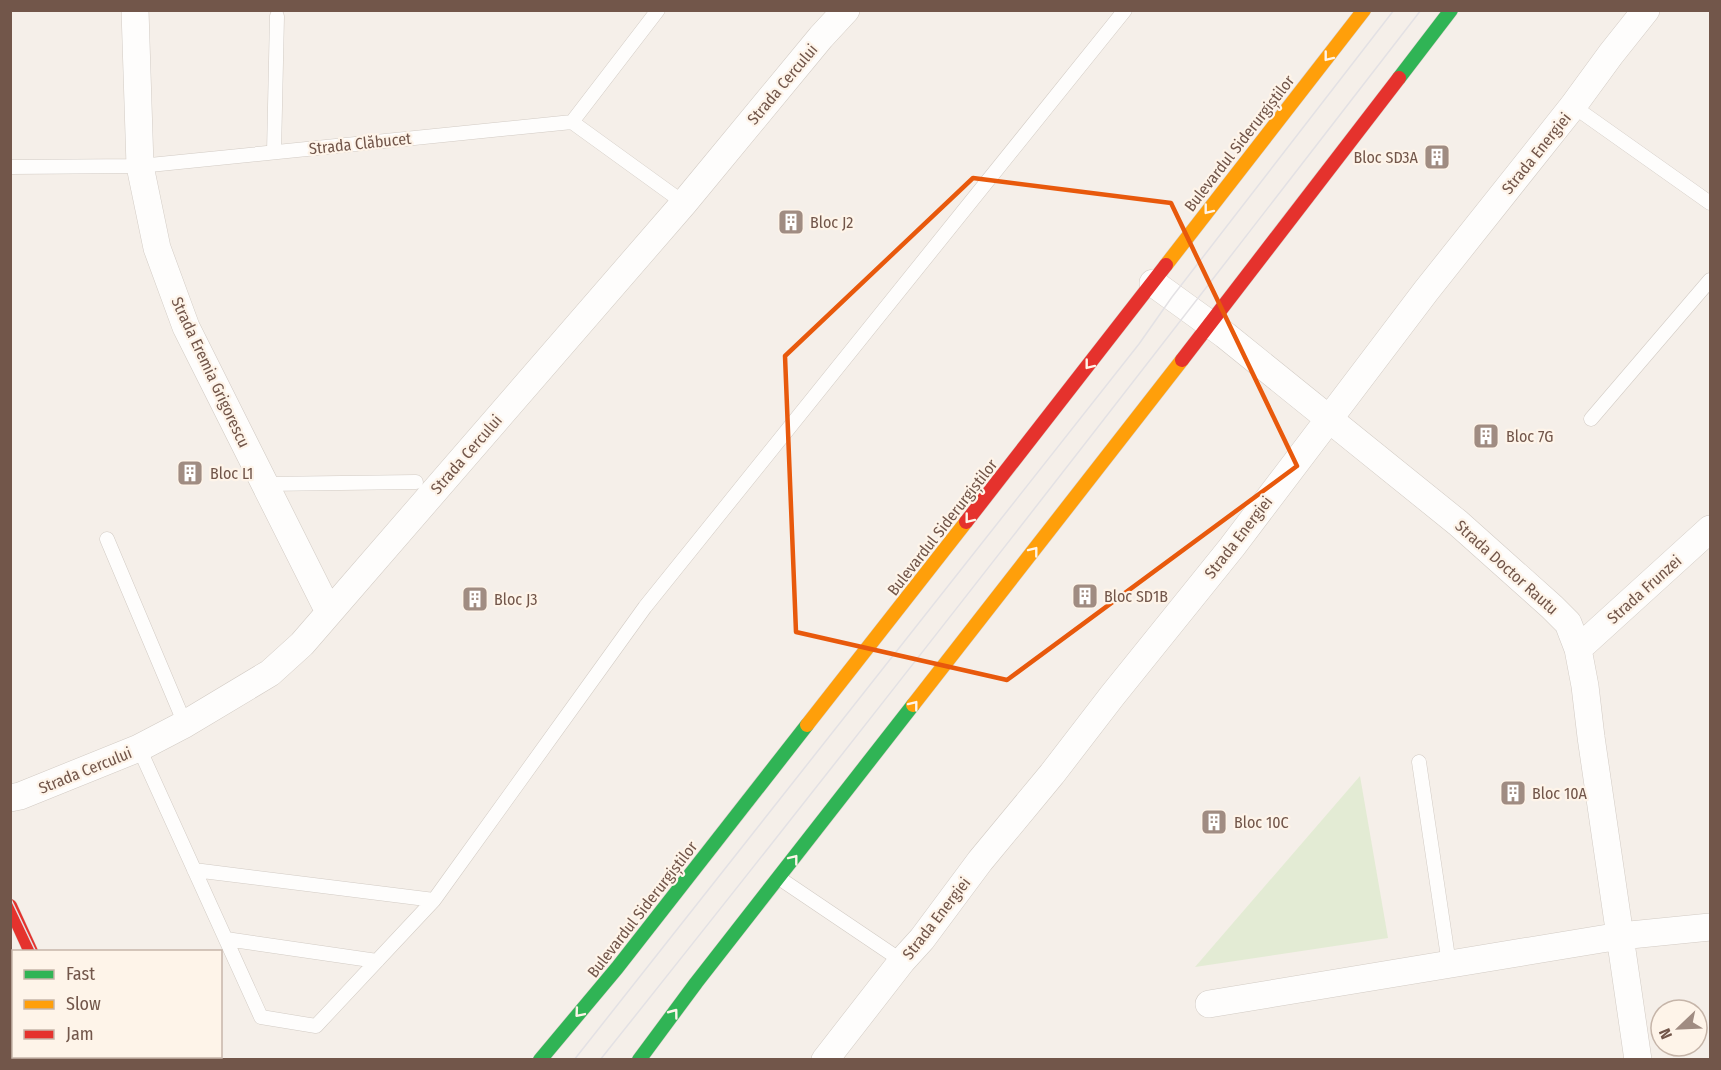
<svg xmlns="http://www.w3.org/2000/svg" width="1721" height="1070" font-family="'Fira Sans Condensed',sans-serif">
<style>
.green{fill:#e3ebd4}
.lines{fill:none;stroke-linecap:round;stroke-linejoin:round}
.lane-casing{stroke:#d2cbc4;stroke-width:15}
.street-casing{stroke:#d2cbc4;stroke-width:28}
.fast-casing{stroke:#d4cbc5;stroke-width:15}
.slow-casing{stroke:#d4cbc5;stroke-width:15}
.jam-casing{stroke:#d4cbc5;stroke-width:15}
.lane{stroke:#fefdfc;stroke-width:14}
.street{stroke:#fefdfc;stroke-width:27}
.fast{stroke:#30b455;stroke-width:14}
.slow{stroke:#ff9f0a;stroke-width:14}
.jam{stroke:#e5322d;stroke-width:14}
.tram{stroke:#e3e1e4;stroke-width:1.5}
.oneway{stroke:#fef4e9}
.marked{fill:none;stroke:#e8590c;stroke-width:4.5;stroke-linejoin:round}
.labels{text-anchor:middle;stroke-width:4.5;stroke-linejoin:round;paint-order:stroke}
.street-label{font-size:16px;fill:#72564a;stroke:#fef4e9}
.poi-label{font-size:16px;fill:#72564a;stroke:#fef4e9;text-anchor:start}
</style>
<rect width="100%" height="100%" fill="#f5efe9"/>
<path class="green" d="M1360,776L1388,938L1195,967Z"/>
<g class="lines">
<defs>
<path id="lane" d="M1573,106L1710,203
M572,122L658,10
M274,152L277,16
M10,167L140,166L572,122L684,203
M1591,419L1710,280
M265,484L416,482
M107,539L185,724
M139,748L261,1017L316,1026L434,900L645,607L1125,10
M1419,762L1449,964
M194,870L434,900
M779,878L902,961
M226,939L377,961"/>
<path id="street" d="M135,10L140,166L157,248L186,327L329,612
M1153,283L1225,335L1458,523L1552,607L1568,623L1578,649L1585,686L1591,737L1638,1060
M1578,649L1710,529
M10,798L20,796L139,748L185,724L270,673L302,644L684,203L821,37L846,10
M1209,1004L1620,936L1710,927
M825,1060L902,961L922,939L980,861L1052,774L1112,696L1232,547L1426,291L1573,106L1611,54L1646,10"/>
<path id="fast" d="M1399,78L1451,10
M82,1056L84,1060
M540,1060L617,968L807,725
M639,1060L696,983L913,705"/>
<path id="slow" d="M1166,265L1364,10
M913,705L1182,360
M807,725L966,522"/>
<path id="jam" d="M1182,360L1399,78
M966,522L1166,265
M10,906L31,952"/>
</defs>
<use href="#lane" class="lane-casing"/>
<use href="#street" class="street-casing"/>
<use href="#fast" class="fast-casing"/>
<use href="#slow" class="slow-casing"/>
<use href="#jam" class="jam-casing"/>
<use href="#lane" class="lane"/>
<use href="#street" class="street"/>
<use href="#fast" class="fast"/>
<use href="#slow" class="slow"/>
<use href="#jam" class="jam"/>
<path class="tram" d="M10,897L36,952
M77,1056L78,1060
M574,1060L1139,344L1172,297L1394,10
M600,1060C877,713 1149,362 1421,10"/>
</g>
<defs><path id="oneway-chevron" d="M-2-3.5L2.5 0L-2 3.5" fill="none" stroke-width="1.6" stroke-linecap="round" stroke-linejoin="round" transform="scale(1.5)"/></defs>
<g class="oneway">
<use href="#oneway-chevron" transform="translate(1328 57) rotate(128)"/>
<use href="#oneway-chevron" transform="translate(1208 210) rotate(128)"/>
<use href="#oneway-chevron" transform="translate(1089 365) rotate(128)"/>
<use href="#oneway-chevron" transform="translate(969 519) rotate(128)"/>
<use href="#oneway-chevron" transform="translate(1034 551) rotate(-52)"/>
<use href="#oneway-chevron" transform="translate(914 705) rotate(-52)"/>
<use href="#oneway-chevron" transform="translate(794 859) rotate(-52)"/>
<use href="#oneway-chevron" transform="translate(579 1013) rotate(130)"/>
<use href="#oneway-chevron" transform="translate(674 1013) rotate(-53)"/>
</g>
<path class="marked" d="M973,178L1171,203L1297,466L1007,680L796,632L785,356Z"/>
<defs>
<symbol id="building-square" viewBox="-11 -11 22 22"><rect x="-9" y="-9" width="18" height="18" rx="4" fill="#a08c82" stroke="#fef4e9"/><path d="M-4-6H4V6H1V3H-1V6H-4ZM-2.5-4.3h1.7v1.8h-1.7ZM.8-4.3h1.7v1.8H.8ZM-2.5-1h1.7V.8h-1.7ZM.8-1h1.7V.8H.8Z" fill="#fff"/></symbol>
</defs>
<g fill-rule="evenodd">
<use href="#building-square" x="1422" y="142" width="30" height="30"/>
<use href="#building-square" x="776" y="207" width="30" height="30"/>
<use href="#building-square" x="1471" y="421" width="30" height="30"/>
<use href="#building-square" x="175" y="458" width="30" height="30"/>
<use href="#building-square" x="1070" y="581" width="30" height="30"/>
<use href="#building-square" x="460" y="584" width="30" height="30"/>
<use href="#building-square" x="1498" y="778" width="30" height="30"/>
<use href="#building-square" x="1199" y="807" width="30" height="30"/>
</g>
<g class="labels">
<g class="street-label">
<text transform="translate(782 84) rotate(-50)" y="6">Strada Cercului</text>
<text transform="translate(360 143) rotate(-6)" y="6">Strada Clăbucet</text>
<text transform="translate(1239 143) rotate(-52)" y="6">Bulevardul Siderurgiștilor</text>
<text transform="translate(1536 153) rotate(-51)" y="6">Strada Energiei</text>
<text transform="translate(211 372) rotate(65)" y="6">Strada Eremia Grigorescu</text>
<text transform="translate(466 454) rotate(-49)" y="6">Strada Cercului</text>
<text transform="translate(942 527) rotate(-52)" y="6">Bulevardul Siderurgiștilor</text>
<text transform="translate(1238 537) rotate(-52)" y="6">Strada Energiei</text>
<text transform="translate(1507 567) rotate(42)" y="6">Strada Doctor Rautu</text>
<text transform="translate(1644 589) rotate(-42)" y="6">Strada Frunzei</text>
<text transform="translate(85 770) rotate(-22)" y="6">Strada Cercului</text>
<text transform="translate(642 909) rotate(-52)" y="6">Bulevardul Siderurgiștilor</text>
<text transform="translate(936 918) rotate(-52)" y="6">Strada Energiei</text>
</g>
<g class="poi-label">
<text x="1418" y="163" text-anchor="end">Bloc SD3A</text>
<text x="810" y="228">Bloc J2</text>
<text x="1506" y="442">Bloc 7G</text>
<text x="210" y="479">Bloc L1</text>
<text x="1104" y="602">Bloc SD1B</text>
<text x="494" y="605">Bloc J3</text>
<text x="1532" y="799">Bloc 10A</text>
<text x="1234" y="828">Bloc 10C</text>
</g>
</g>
<rect width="1721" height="1070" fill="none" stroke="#72564a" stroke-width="24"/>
<rect x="12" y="950" width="210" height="108" fill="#fef4e9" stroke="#c6b5a9" stroke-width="1.5"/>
<rect x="24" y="970" width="30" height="9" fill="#30b455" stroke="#c6b5a9" stroke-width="1.5"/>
<text x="66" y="980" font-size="18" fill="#72564a">Fast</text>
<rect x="24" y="1000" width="30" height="9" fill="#ff9f0a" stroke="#c6b5a9" stroke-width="1.5"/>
<text x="66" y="1010" font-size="18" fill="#72564a">Slow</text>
<rect x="24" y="1030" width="30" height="9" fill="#e5322d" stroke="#c6b5a9" stroke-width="1.5"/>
<text x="66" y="1040" font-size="18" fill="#72564a">Jam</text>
<g transform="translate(1679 1028) rotate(247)"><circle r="28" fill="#fef4e9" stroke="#c6b5a9" stroke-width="1.5"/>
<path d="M0-4.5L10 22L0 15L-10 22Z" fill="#a08c82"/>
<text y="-9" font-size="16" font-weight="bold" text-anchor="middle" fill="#72564a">N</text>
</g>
</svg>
